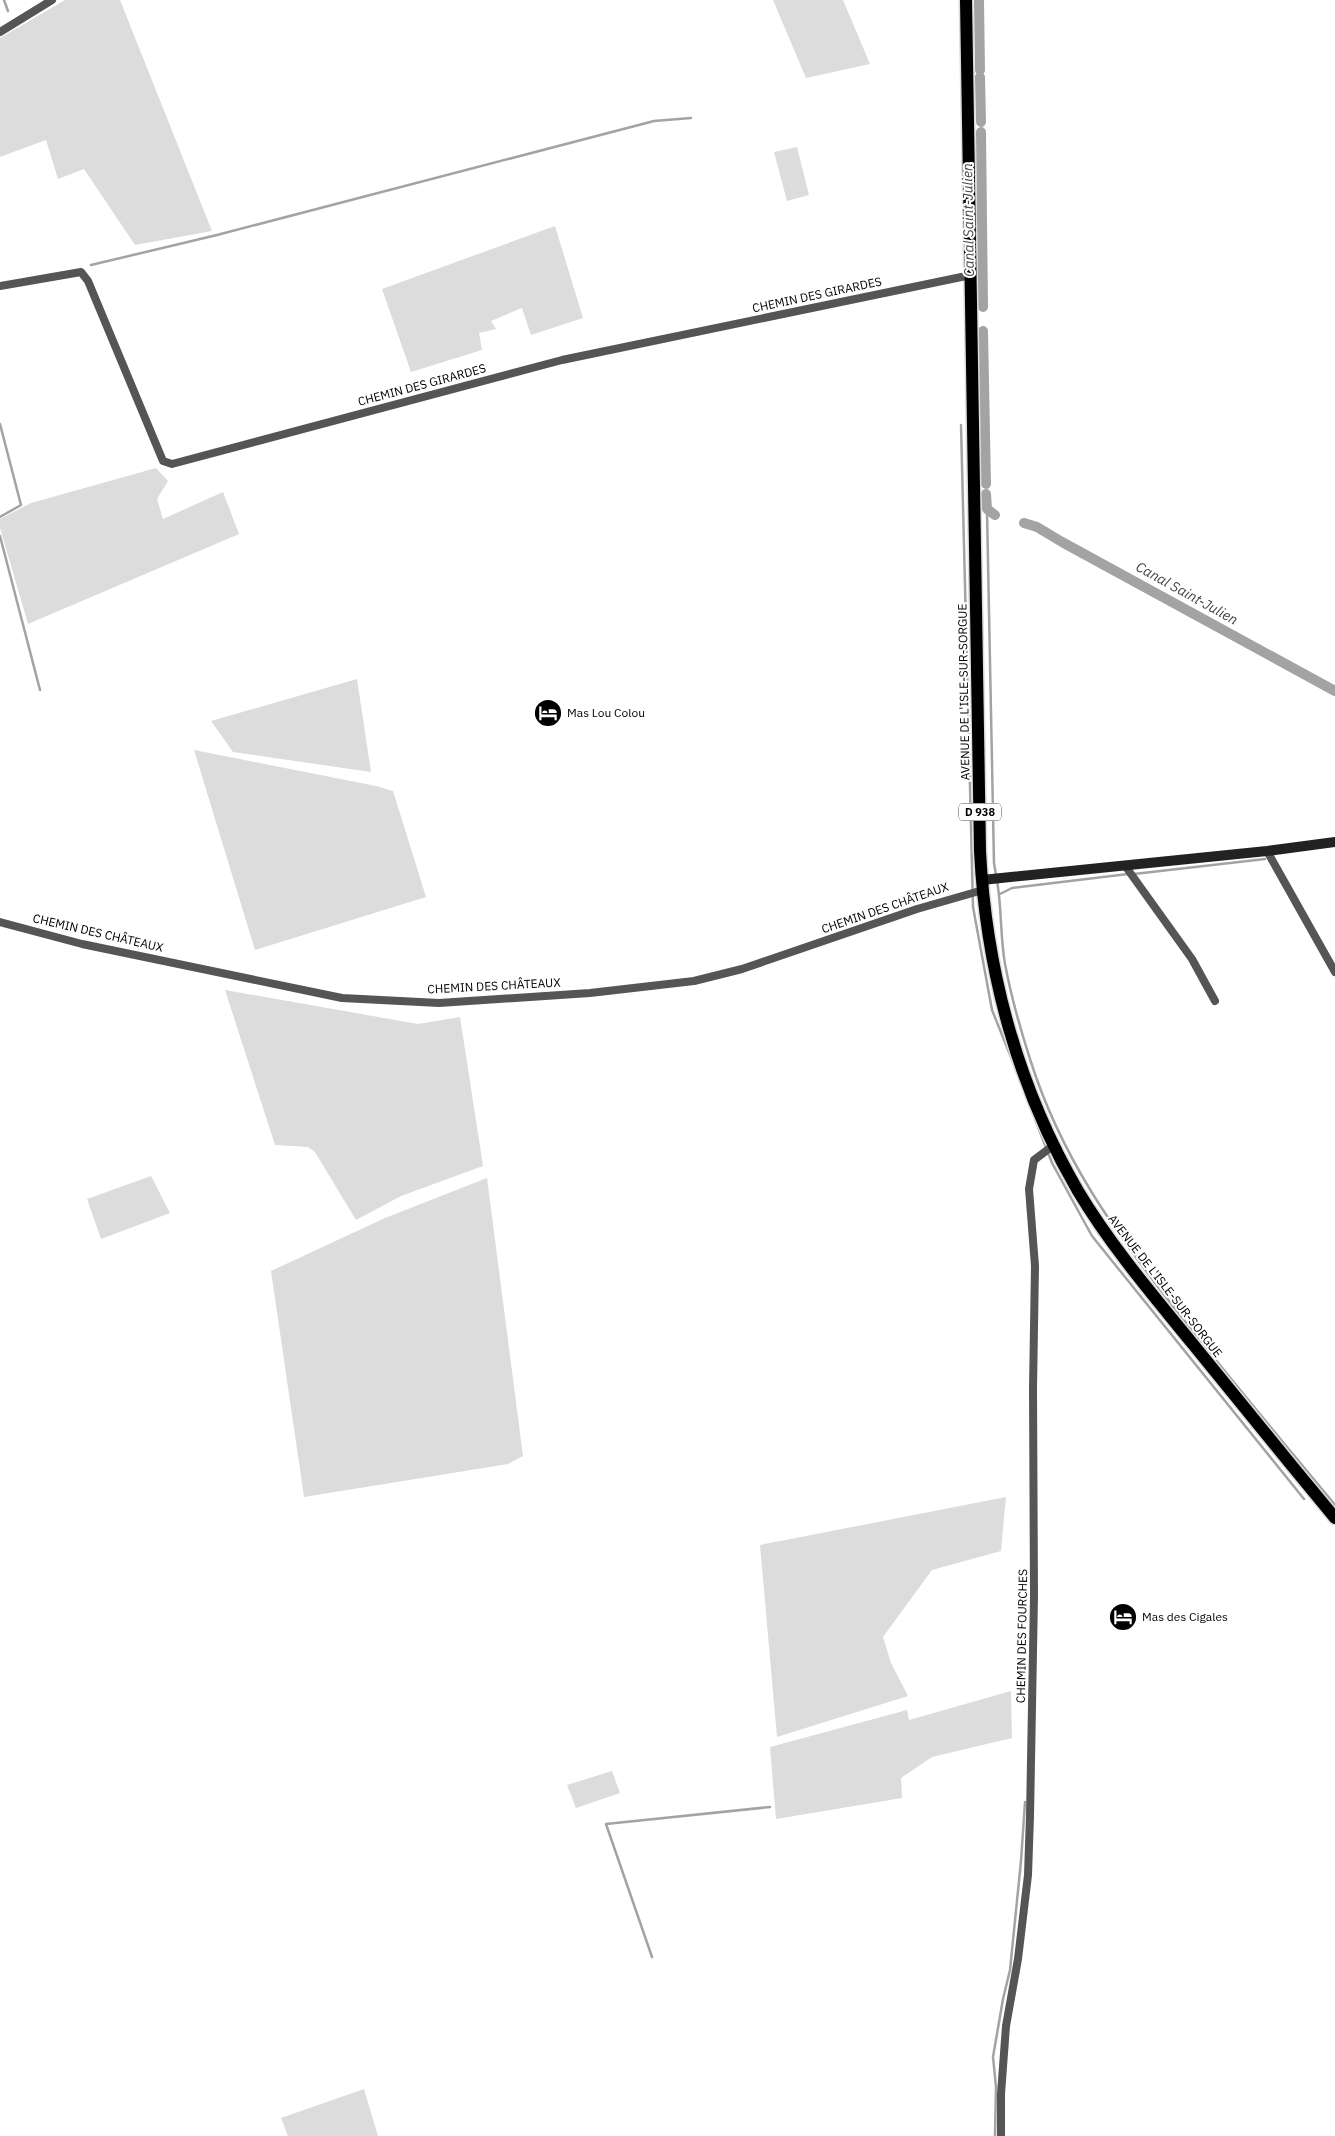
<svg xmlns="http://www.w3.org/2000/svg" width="1335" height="2136" font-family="'IBM Plex Sans',sans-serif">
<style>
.green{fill:#dcdcdc}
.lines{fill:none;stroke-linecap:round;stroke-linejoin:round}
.stream{stroke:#a3a3a3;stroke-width:2.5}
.canal{stroke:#a3a3a3;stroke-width:10}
.primary-casing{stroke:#dbdbdb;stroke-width:15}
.street{stroke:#555;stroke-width:8}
.secondary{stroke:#222;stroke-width:10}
.primary{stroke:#000;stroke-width:12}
.labels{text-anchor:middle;stroke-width:4;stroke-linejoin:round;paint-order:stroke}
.shield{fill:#fff;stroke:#4c4c4c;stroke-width:1}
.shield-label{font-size:11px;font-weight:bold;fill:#000}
.street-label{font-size:12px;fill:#000;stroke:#fff}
.poi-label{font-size:12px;fill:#000;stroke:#fff;text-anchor:start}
.water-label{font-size:14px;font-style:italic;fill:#444;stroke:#fff}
</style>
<rect width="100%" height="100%" fill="#fff"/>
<path class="green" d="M65,0H120L212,231L135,245L84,169L58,179L46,140L0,157V38Z
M773,0H843L870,64L806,78Z
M797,147L809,195L787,201L774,152Z
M555,226L583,318L531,335L522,308L491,321L496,329L479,333L482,350L411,372L382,289Z
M156,468L168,481L157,499L163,519L223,492L239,534L28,624L0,528V519L31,503Z
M357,679L371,772L233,752L211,721Z
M194,750L376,786L393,791L426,897L255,950Z
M225,990L418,1024L460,1017L483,1166L401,1196L356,1220L315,1152L308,1147L275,1145Z
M151,1176L170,1213L101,1239L87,1199Z
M487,1178L523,1456L508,1464L304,1497L271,1271L385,1218Z
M1006,1497L1001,1551L932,1570L883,1637L891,1663L908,1696L777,1737L760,1545Z
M1011,1691L1012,1738L932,1757L901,1778L902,1798L776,1819L770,1747L907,1710L909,1720Z
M612,1771L620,1793L576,1808L567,1785Z
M364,2089L378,2136H288L281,2118Z"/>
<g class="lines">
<path class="stream" d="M4,0L8,11
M91,265L217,235L654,121L691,118
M0,424L21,505L0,517
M961,425L973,907L992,1010L1017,1072
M987,511L994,863L996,875
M0,536L40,690
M1134,874L1265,859
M997,881C1002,908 1000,936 1005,964C1011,996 1020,1028 1030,1059C1061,1158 1116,1234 1180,1315C1230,1379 1283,1442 1335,1505
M1000,894L1012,888L1128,874
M1035,1119L1052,1163L1092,1236L1304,1499
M652,1957L606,1824L770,1807
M995,2136L996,2087L993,2057L1003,1999L1010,1970L1021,1861L1025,1802"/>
<path class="canal" d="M979,0L980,70
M980,77L981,122
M981,132L983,307
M983,331L986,484
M986,494L987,509L995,515
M1024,523L1037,527L1062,542L1335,691"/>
<defs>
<path id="primary" d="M966,0L980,851C986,971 1018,1088 1078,1191C1111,1246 1152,1294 1192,1343C1240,1402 1287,1460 1335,1518"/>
</defs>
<use href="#primary" class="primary-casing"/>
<path class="street" d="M0,32L52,0
M0,286L81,272L88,281L163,461L172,464L562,360L971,275
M1267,851L1335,972
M1126,867L1192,959L1215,1001
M0,922L82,944L342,998L439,1003L590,993L694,981L742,969L917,909L983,890
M1001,2136V2094L1006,2026L1018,1959L1028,1875L1030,1816L1034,1596L1033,1389L1035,1266L1029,1189L1034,1160L1054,1145"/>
<path class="secondary" d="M982,880L1267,851L1335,842"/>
<use href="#primary" class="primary"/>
</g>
<defs>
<symbol id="hotel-disc" viewBox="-11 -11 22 22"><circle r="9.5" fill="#000" stroke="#fff"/><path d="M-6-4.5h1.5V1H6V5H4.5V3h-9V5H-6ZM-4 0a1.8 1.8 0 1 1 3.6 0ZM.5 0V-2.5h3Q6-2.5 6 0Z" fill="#fff"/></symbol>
</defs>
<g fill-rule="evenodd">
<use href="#hotel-disc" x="532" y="697" width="32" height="32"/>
<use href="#hotel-disc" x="1107" y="1601" width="32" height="32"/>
</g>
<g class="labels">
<rect class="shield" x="959" y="803.5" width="42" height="17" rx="4"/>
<g class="shield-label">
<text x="980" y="816">D 938</text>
</g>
<g class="street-label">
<text transform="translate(817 295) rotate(-12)" y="4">CHEMIN DES GIRARDES</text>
<text transform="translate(422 385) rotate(-15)" y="4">CHEMIN DES GIRARDES</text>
<text transform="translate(964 692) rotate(-91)" y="4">AVENUE DE L'ISLE-SUR-SORGUE</text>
<text transform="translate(885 908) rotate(-19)" y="4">CHEMIN DES CHÂTEAUX</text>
<text transform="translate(98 933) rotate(13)" y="4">CHEMIN DES CHÂTEAUX</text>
<text transform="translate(494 986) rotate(-3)" y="4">CHEMIN DES CHÂTEAUX</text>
<text transform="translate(1165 1286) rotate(52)" y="4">AVENUE DE L'ISLE-SUR-SORGUE</text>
<text transform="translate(1022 1636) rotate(-89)" y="4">CHEMIN DES FOURCHES</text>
</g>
<g class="poi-label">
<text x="567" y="717">Mas Lou Colou</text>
<text x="1142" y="1621">Mas des Cigales</text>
</g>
<g class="water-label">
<text transform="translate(968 220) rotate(-91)" y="5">Canal Saint-Julien</text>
<text transform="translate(1187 593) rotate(29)" y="5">Canal Saint-Julien</text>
</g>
</g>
</svg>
